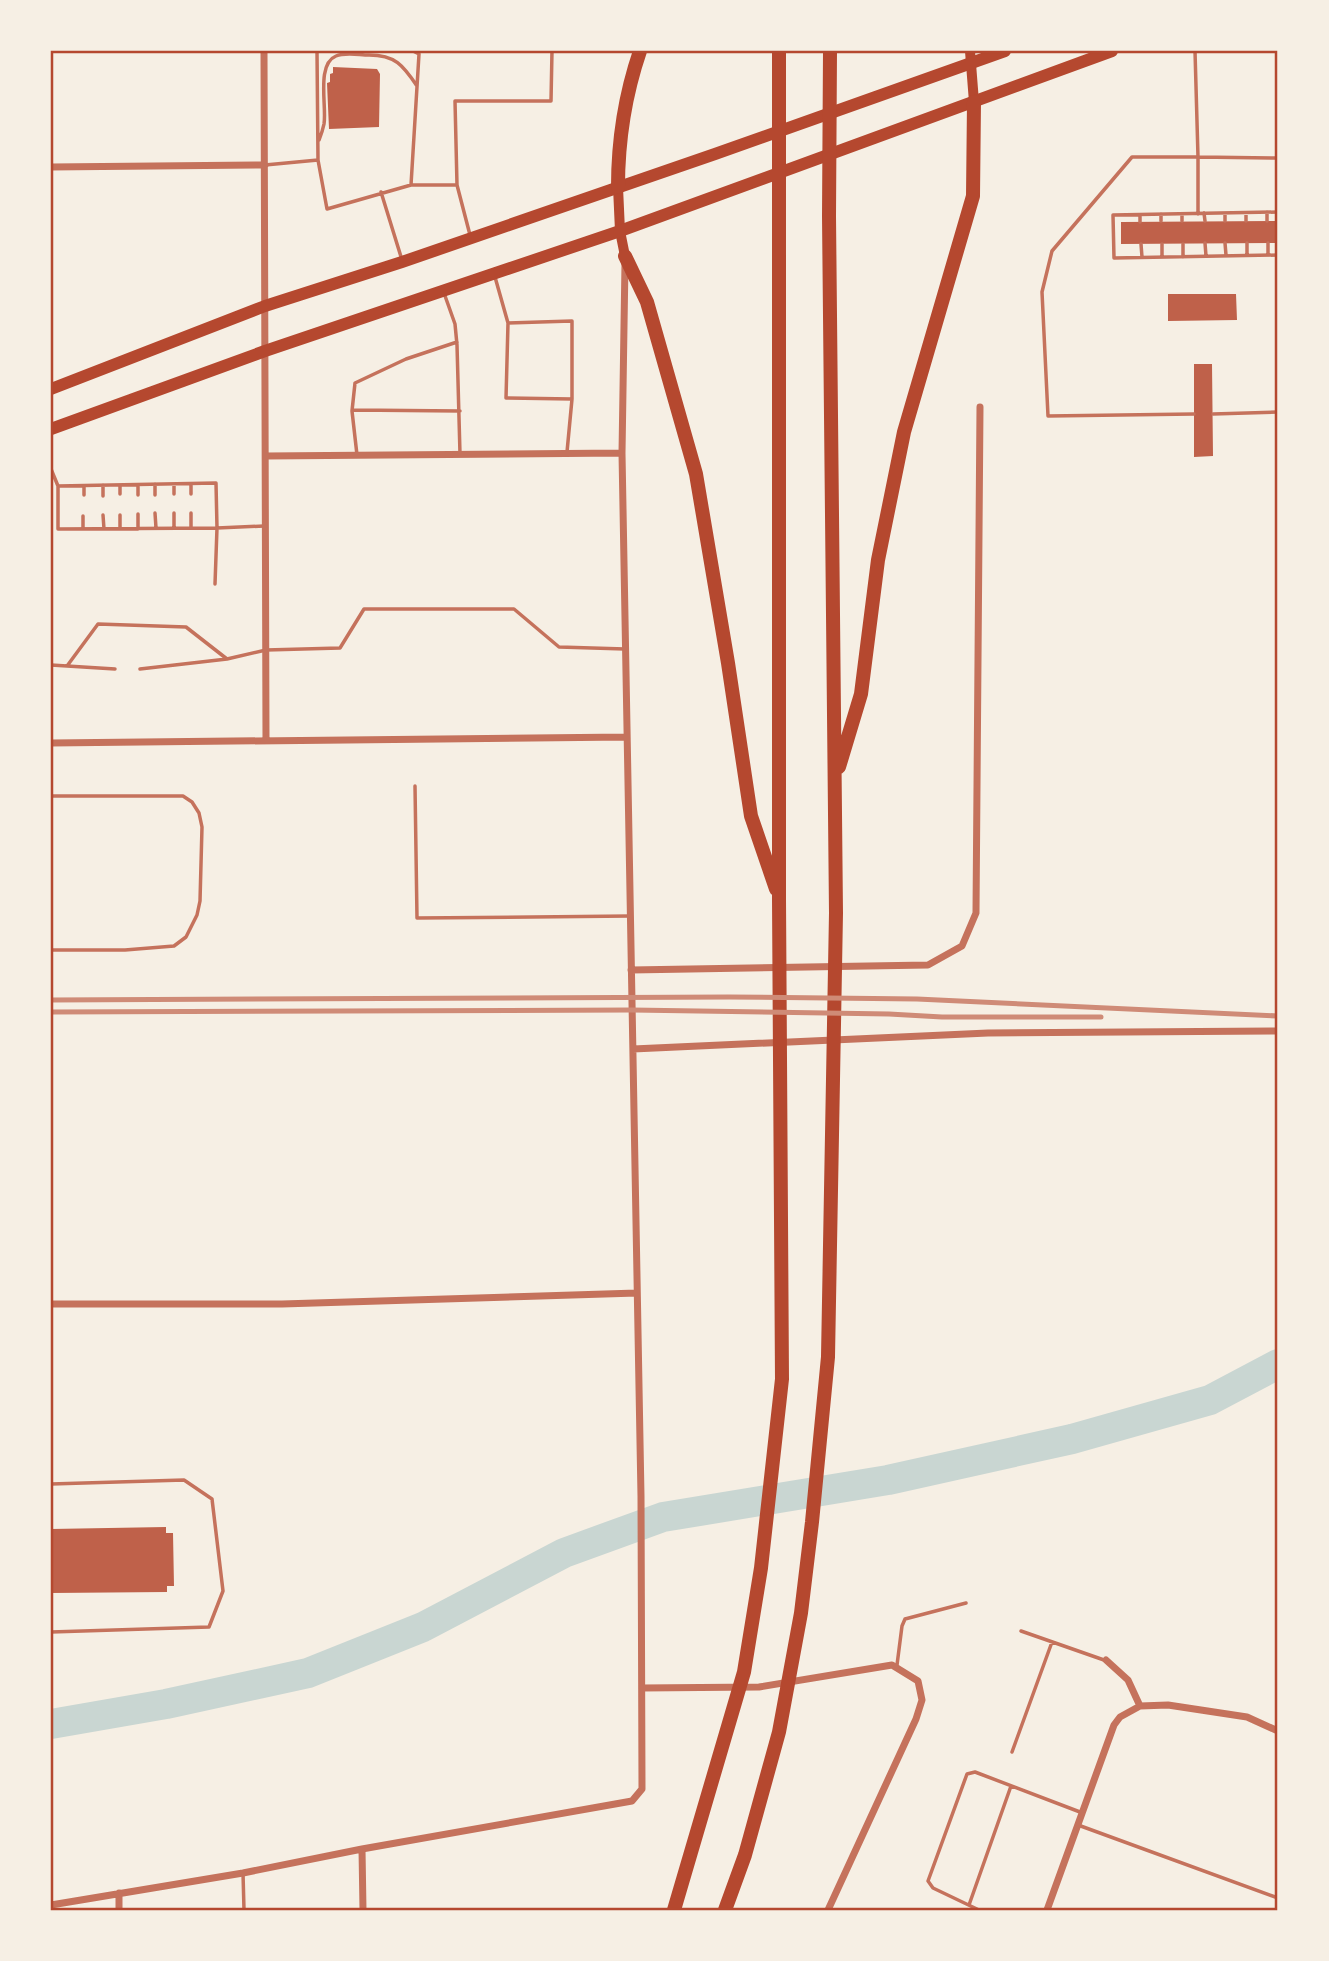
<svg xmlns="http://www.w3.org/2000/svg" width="1329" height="1961" font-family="Georgia,serif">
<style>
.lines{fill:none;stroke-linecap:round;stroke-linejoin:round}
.river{stroke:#c9d6d2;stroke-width:30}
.building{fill:#bf614a}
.service{stroke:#c5725c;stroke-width:3.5}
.minor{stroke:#c5725c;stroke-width:7}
.secondary{stroke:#b5482f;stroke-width:10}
.primary{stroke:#b5482f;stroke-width:12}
.motorway{stroke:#b5482f;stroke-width:14}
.rail{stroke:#cf8b77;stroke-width:5}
.neatline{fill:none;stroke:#b5482f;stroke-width:2.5}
</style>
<rect width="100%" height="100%" fill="#f6efe4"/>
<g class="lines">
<path class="river" d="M51,1724L166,1704L308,1673L423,1627L564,1553L663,1517L888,1480L1072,1439L1210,1400L1278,1364"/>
</g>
<path class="building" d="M333,67L377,69L380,74L379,127L329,129L327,83L330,82V74L333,73Z
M1278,221V243L1121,244V222Z
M1168,294H1236L1237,320L1168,321Z
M1194,364H1212L1213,456L1194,457Z
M166,1527V1533H173L174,1586H167V1592L51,1593V1529Z"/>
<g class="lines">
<path class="service" d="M317,51L318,160L327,209L411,185H457L470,235
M1195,51L1198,157L1278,158
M319,140C321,135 323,129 324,124C327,107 316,64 336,56C345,52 359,55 369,55C395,55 403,65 417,86
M265,165L318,160
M411,185L419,54L413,51
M457,185L455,101H551L552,51
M381,192L402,260
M1267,212V221
M1278,212L1113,215L1114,258L1278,255
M1204,213L1205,221
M1225,213V221
M1246,213V221
M1161,214V221
M1182,214V221
M1140,215V222
M1205,243L1206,256
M1225,243L1226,255
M1247,243V255
M1268,243V255
M1141,244L1142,257
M1162,244V257
M1183,244V257
M495,277L508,323L506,398L572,399V321L508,323
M444,293L455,324L457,345L460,454
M352,410L460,411
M1194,414L1048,416L1042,292L1052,251L1132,157H1198V214
M1213,414L1278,412
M567,452L572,399
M357,455L352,411L355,383L406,359L457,342
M51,469L58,486V529L217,528L216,483L58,486
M155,484V495
M191,484V494
M103,485V496
M120,485V494
M174,494V484
M84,495V486
M138,495V485
M155,513L156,528
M103,515L104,529
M120,515V529
M174,528V513
M191,528V513
M83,529V516
M138,529V514
M215,584L217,528L264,526
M51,665L115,669
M67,666L98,624L186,627L227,659
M140,669L227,659L266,650L340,648L364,609H514L559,647L625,649
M415,786L417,918L630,916
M51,796H183L192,802L199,813L202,827L200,901L197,915L186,937L174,946L125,950H51
M51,1484L184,1480L212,1499L223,1591L209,1627L51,1632
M1021,1631L1104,1660
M897,1665L902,1626L905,1619L966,1603
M1012,1752L1052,1642
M1078,1825L1278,1898
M243,1873L244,1910
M969,1905L1011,1786
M979,1910L933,1888L928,1881L967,1774L975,1772L1080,1812"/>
<path class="minor" d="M264,51L266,741
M51,167L265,165
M266,456L622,453
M51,743L627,737
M631,970L928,965L962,946L976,913L980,407
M633,1049L988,1033L1278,1031
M51,1304H282L637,1293
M642,1688L759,1687L892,1665L918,1681L922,1700L916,1719L828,1910
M1140,1706L1168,1705L1247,1717L1278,1731
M362,1849L363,1910
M119,1893V1910
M51,1905L243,1873L362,1849L632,1801L642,1789L641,1496L622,453L625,263
M1047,1910L1114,1725L1120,1717L1140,1706L1128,1680L1106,1660"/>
<path class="secondary" d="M970,51L974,102
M618,187L620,231L625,256"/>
<path class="primary" d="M51,389L265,306L402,262L715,154L1005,51
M51,429L265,351L620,231L1112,51"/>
<path class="motorway" d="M618,187C618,140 625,95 640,51
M625,256L647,302L696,474L728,663L751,816L776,889
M839,767L861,694L878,560L904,432L973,196L974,102
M674,1910L744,1672L761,1568L782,1379L779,899V51
M725,1910L745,1855L779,1732L801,1613L812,1522L828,1357L836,913L829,216L830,51"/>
<path class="rail" d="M51,1000L729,997L917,999L1278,1016
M51,1012L632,1010L889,1014L942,1017H1101"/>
</g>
<rect width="1329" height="1961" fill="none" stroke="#f6efe4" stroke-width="105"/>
<rect x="52" y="52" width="1224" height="1857" class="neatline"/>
</svg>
